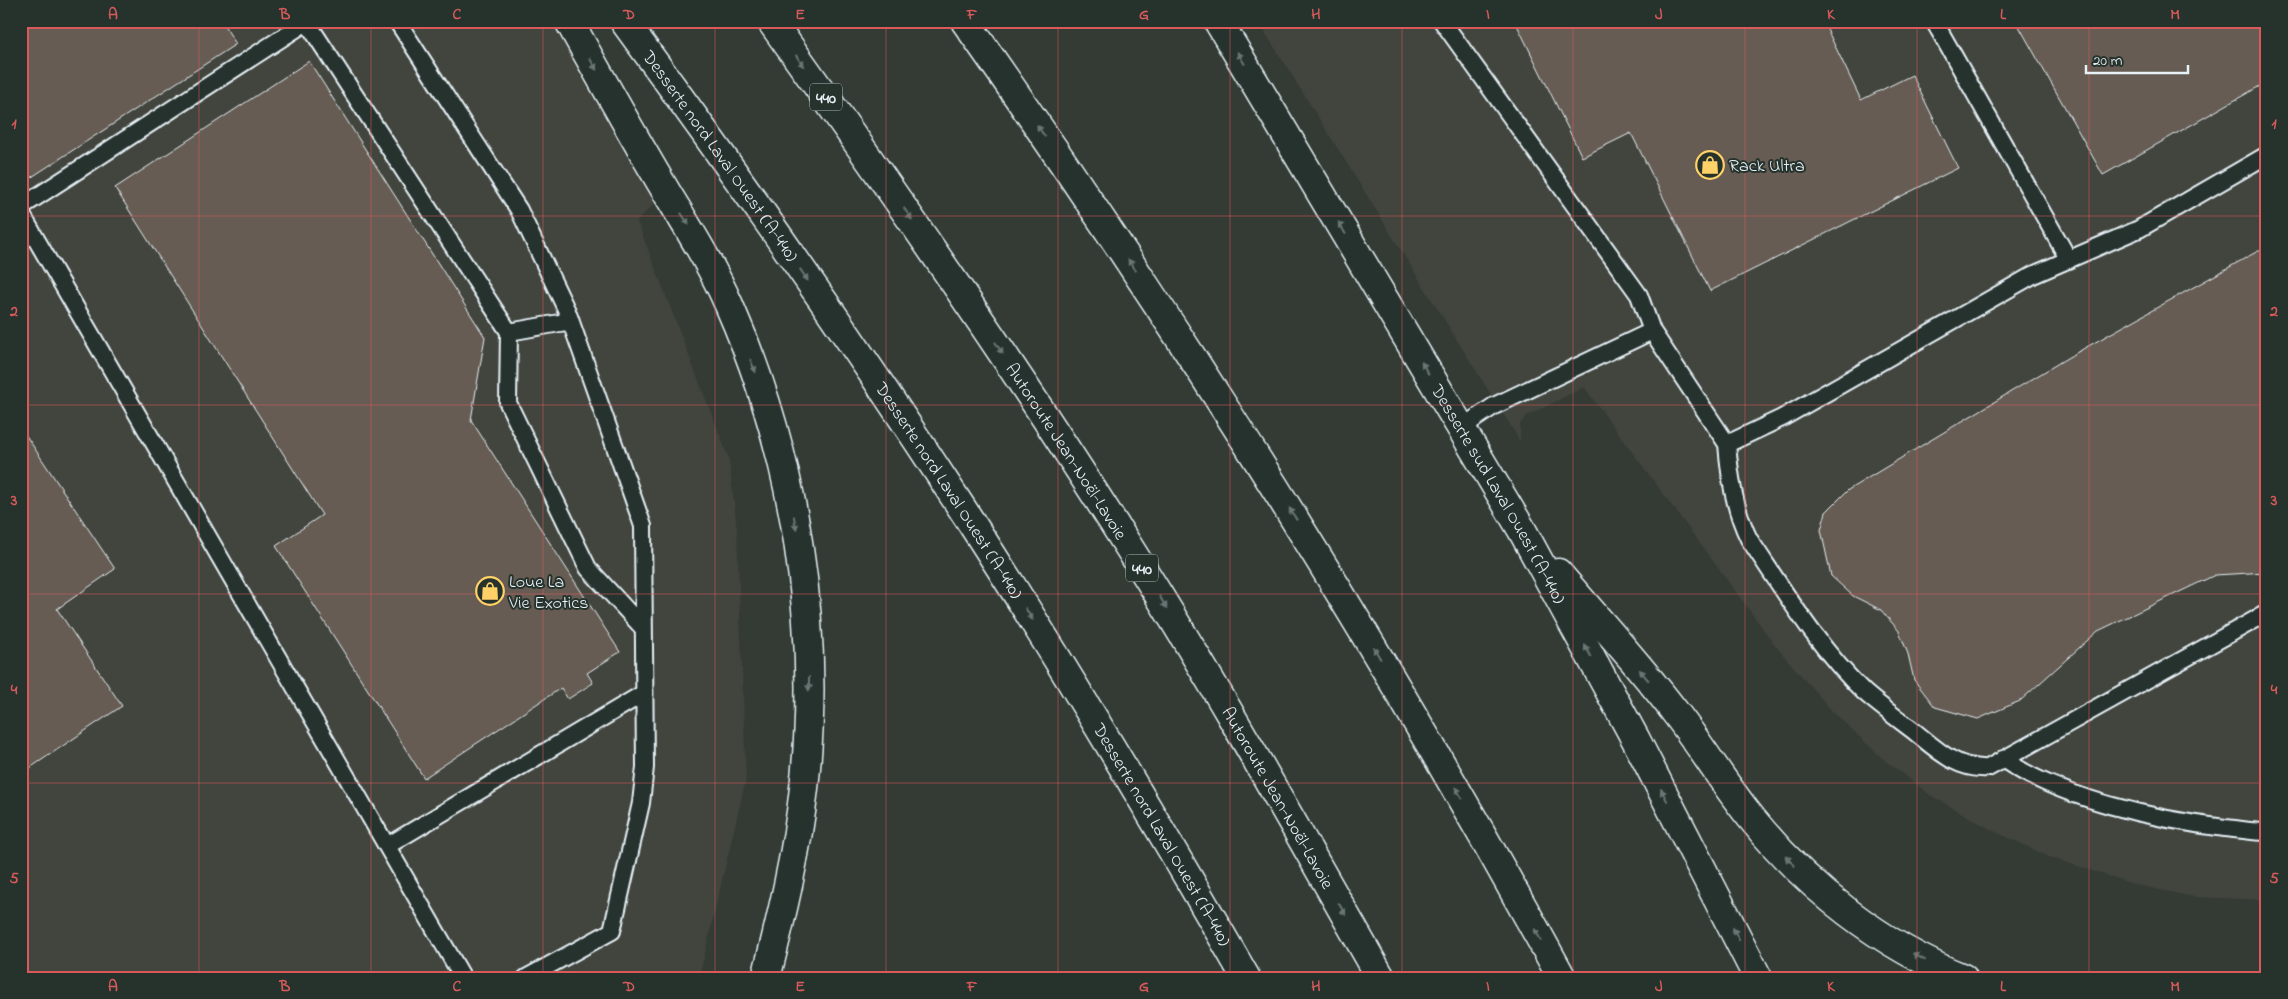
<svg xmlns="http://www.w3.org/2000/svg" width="2288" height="999" font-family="'Indie Flower',sans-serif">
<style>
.built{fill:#42453d}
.building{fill:#665c52;stroke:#e8f1f8}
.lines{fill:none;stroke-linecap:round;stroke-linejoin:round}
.lane-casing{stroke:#e8f1f8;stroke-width:20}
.primary-casing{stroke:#e8f1f8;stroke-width:31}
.highway-casing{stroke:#e8f1f8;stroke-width:31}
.lane{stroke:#26332d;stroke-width:16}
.primary{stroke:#26332d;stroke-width:28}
.highway{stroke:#26332d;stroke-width:28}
.oneway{fill:#6a7674}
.grid{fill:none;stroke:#da5a5c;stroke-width:1;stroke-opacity:0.55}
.labels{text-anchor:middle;stroke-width:4;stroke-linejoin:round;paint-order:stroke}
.shield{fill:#26332d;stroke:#aeb8bb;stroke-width:1}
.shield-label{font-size:16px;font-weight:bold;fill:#e8f1f8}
.street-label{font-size:18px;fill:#e8f1f8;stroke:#26332d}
.poi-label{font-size:18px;fill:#e8f1f8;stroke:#26332d;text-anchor:start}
.neatline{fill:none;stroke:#da5a5c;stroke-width:2}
.grid-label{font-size:16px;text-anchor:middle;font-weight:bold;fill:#da5a5c}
</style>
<rect width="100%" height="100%" fill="#333b34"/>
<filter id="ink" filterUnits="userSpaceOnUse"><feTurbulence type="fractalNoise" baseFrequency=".02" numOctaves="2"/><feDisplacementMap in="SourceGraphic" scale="10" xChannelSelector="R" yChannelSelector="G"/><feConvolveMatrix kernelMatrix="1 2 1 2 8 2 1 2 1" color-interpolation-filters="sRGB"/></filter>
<g filter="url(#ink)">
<path class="built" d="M21,21H555L656,202L637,221L729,459L737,530L746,779L699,978H21Z
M1258,21H2267V900L2194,897L2136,885L2049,857L1992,830L1930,795L1882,758L1832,711L1778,649L1584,387L1527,416L1520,424V441Z"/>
<path class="building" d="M21,21H229L224,25L236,44L21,184Z
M1515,21H1823L1861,100L1912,75L1958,168L1710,291L1631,133L1582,157Z
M2016,21H2267V82L2103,175Z
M309,61L485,337L471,420L620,652L587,673L593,683L568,699L561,688L424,778L276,546L322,515L115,188Z
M2267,246V572L2215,575L2098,631L2020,701L1978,719L1935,707L1914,680L1908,654L1899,631L1881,610L1853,596L1831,576L1821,530L1826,512L1848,490L2067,358Z
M21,428L115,569L57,609L122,706L21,774Z"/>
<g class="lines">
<defs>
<path id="lane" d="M397,21L519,210L567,311L643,526L645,767L641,803L612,931L526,978
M1442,21L1639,295L1652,331L1494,406L1461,428
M1934,21L2069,260
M307,22L509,332L508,403L588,568L643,628
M21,207L308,21
M21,213L463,978
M1652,331L1727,444L1782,418L2033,275L2139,229L2267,155
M509,332L571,321
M1727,444C1730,478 1734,508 1749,539C1785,592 1818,648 1864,692C1880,706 1898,719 1915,732C1937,750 1957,770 1988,768L2267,613
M2003,759C2058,798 2158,820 2225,828C2239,829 2253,832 2267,832
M387,846L644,693"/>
<g id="primary">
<path d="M569,21C598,73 627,125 657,176C682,219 709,259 729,305C795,455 822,625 804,788C797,852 782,915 766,978"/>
<path id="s1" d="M624,21C743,183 858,348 967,516C1065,667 1157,822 1246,978"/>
<path id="s2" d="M1218,21L1522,530L1636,740L1758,978"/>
<path d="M1558,573C1597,619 1639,664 1675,712C1702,747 1725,786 1753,820C1809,889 1881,945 1963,978"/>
</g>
<g id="highway">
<path id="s3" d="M771,21C895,194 1017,369 1130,549C1219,690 1299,834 1381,978"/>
<path d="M965,21C1182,329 1381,647 1562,978"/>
</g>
</defs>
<use href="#lane" class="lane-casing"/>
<use href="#primary" class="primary-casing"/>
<use href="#highway" class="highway-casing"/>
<use href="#lane" class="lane"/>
<use href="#primary" class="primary"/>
<use href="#highway" class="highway"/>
</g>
<defs><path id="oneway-solid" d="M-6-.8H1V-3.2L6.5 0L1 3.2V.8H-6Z" transform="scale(1.25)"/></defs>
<g class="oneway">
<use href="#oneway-solid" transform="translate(1241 58) rotate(-121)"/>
<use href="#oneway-solid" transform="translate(800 61) rotate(54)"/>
<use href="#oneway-solid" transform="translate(593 64) rotate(60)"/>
<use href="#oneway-solid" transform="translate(1041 131) rotate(-125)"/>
<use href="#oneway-solid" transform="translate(908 214) rotate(55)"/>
<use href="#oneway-solid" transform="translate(685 219) rotate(57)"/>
<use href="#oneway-solid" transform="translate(1342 228) rotate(-121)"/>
<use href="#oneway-solid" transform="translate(1132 265) rotate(-124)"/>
<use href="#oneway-solid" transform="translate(804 275) rotate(56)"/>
<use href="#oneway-solid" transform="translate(999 348) rotate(57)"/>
<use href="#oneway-solid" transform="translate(753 366) rotate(68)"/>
<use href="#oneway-solid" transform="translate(1425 368) rotate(-121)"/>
<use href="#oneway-solid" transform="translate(1293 514) rotate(-122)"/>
<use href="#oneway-solid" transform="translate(795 523) rotate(81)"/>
<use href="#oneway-solid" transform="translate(1163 602) rotate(58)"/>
<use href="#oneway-solid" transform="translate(1029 614) rotate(58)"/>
<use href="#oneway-solid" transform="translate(1588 651) rotate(-119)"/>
<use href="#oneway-solid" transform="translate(1377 653) rotate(-120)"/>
<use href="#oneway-solid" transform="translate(1644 675) rotate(-130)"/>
<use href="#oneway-solid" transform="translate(809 684) rotate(90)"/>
<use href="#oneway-solid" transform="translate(1459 793) rotate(-120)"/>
<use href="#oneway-solid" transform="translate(1664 795) rotate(-118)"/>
<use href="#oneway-solid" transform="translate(1790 861) rotate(-134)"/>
<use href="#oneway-solid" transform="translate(1342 909) rotate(60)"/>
<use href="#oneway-solid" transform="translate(1736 934) rotate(-117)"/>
<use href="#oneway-solid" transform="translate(1538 935) rotate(-119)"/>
<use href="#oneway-solid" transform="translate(1919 957) rotate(-152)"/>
</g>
</g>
<path class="grid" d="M199,21V978M371,21V978M543,21V978M715,21V978M886,21V978M1058,21V978M1230,21V978M1402,21V978M1573,21V978M1745,21V978M1917,21V978M2089,21V978M21,216H2267M21,405H2267M21,594H2267M21,783H2267"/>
<defs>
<symbol id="shop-ring" viewBox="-11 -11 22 22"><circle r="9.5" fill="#26332d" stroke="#ffd166" stroke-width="1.5"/><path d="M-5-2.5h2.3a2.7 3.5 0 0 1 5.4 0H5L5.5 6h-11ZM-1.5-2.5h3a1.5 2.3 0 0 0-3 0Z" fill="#ffd166"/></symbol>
</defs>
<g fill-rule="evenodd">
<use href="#shop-ring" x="1694" y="149" width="32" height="32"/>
<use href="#shop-ring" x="474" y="575" width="32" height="32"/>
</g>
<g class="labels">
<g class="shield">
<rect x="810" y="83.5" width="32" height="27" rx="4"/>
<rect x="1126" y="554.5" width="32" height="27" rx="4"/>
</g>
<g class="shield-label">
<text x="826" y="103">440</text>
<text x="1142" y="574">440</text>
</g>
<g class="street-label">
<text dy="6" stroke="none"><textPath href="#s1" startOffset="166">Desserte nord Laval Ouest (A-440)</textPath></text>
<text dy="6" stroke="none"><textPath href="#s3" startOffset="522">Autoroute Jean-Noël-Lavoie</textPath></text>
<text dy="6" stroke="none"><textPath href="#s1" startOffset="571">Desserte nord Laval Ouest (A-440)</textPath></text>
<text dy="6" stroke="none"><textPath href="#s2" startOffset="550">Desserte sud Laval Ouest (A-440)</textPath></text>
<text dy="6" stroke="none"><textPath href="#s3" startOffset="928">Autoroute Jean-Noël-Lavoie</textPath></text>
<text dy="6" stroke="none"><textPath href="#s1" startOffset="976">Desserte nord Laval Ouest (A-440)</textPath></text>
</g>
<g class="poi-label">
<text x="1729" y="171">Rack Ultra</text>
<text x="509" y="587">Loue La<tspan x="509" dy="21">Vie Exotics</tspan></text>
</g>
</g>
<rect width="2288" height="999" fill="none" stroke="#26332d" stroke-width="55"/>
<path d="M2086 65v8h102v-8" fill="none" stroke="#e8f1f8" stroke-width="2.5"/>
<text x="2093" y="65" font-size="15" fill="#e8f1f8" stroke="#26332d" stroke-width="4" paint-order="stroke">20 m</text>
<rect x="28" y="28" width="2232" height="944" class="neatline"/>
<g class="grid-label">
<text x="113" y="19">A</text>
<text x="285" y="19">B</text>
<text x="457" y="19">C</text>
<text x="629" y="19">D</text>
<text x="800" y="19">E</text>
<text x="972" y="19">F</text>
<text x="1144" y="19">G</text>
<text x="1316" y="19">H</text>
<text x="1488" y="19">I</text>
<text x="1659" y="19">J</text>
<text x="1831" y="19">K</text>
<text x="2003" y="19">L</text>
<text x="2175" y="19">M</text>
<text x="14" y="128">1</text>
<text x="2274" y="128">1</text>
<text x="14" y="316">2</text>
<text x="2274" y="316">2</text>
<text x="14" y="505">3</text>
<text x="2274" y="505">3</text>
<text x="14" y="694">4</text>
<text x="2274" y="694">4</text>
<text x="14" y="883">5</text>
<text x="2274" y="883">5</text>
<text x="113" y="991">A</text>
<text x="285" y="991">B</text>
<text x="457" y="991">C</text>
<text x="629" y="991">D</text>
<text x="800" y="991">E</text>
<text x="972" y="991">F</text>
<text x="1144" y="991">G</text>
<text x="1316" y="991">H</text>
<text x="1488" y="991">I</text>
<text x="1659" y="991">J</text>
<text x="1831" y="991">K</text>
<text x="2003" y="991">L</text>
<text x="2175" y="991">M</text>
</g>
</svg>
